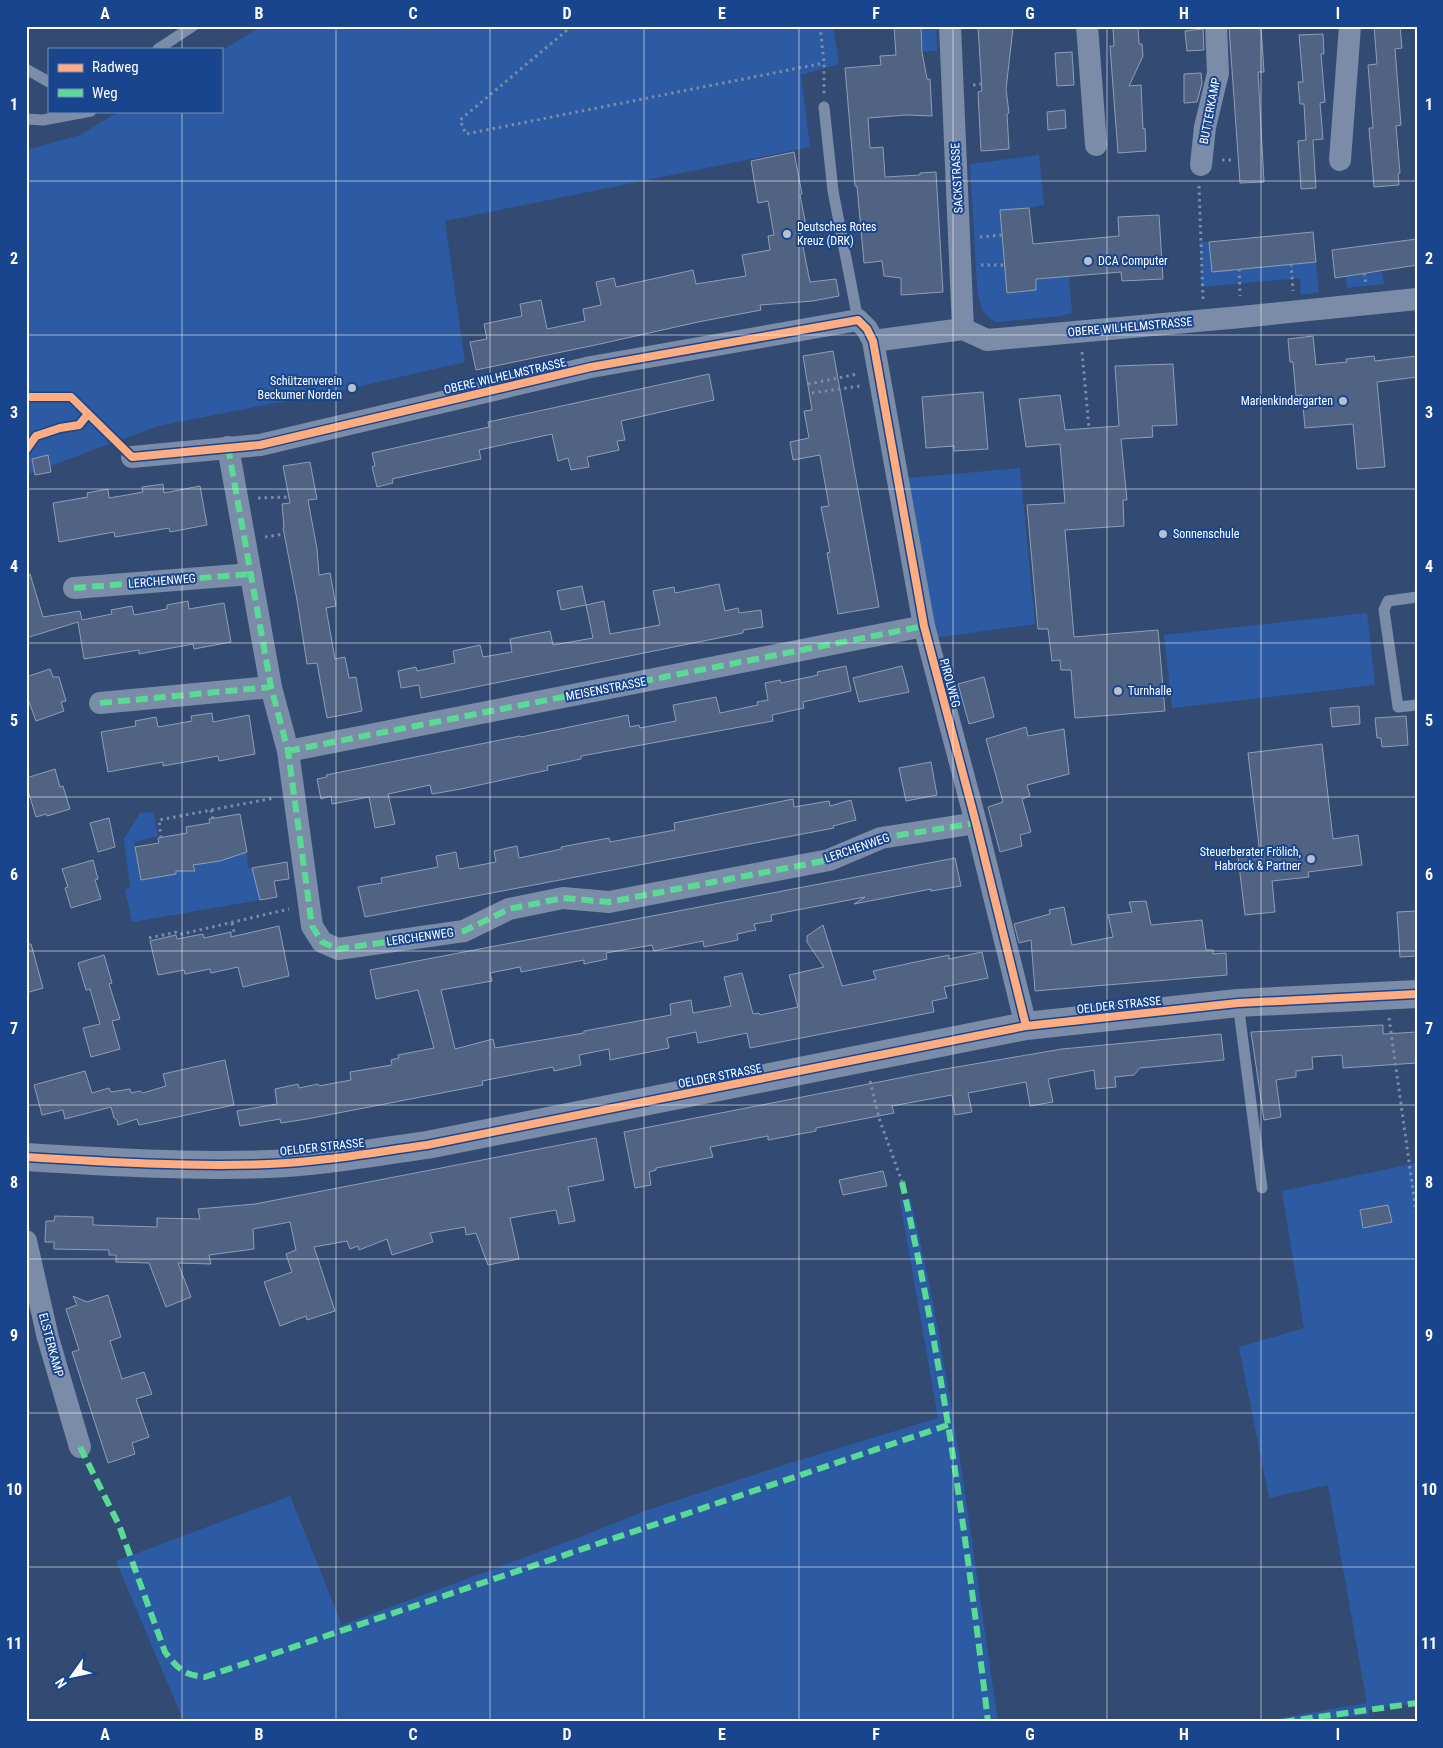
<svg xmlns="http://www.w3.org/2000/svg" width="1443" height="1748" font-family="'Roboto Condensed',sans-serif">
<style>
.green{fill:#2c5ba4}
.building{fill:#506383;stroke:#8f9eb5}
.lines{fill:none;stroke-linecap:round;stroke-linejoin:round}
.path{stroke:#7a8ca7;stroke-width:3;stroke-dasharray:2.5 4;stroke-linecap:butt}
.service{stroke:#7a8ca7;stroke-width:11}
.minor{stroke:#7a8ca7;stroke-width:22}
.tertiary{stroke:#7a8ca7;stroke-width:28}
.quiet{stroke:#5adb95;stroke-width:6;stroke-dasharray:12 6;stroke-linecap:butt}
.cycleway-casing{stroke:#18458e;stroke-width:11}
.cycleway{stroke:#ffac80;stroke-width:8}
.grid{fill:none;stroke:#fff;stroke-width:1;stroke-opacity:0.55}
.poi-dot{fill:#b8c0ce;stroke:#18458e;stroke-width:2}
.labels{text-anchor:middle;stroke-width:4;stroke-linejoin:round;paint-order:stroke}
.street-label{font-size:12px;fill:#fff;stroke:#18458e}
.poi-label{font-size:12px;fill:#fff;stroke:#18458e;text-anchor:start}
.neatline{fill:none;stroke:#fff;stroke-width:2}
.grid-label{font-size:16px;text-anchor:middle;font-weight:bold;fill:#fff}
</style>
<rect width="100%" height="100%" fill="#334b73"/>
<path class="green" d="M262,26H833L839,64L801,75L810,147L445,221L465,362L352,388L158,426L26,475V150L80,135L120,111H221V51Z
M921,26H936L937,50L924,52L922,46Z
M1039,155L1044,205L1029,208L1000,210L1007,293L1036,290V279L1069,276L1072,313L1061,316L997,322C981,316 979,302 977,286L970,164Z
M1200,241L1316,262L1319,292L1301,295L1300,278L1202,287Z
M1382,272L1384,284L1347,288L1346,276Z
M1020,468L1035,624L934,638L908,478Z
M1367,613L1375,685L1172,708L1164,635Z
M153,812L158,836L134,842L141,880L154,878L167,873L168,875L176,874V872L193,868L195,870L193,863L247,852L248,868H252L260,900L132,922L125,889L130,888L124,839L140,813Z
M1417,1163V1703L1369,1710V1715L1307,1722H1259L1367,1703L1328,1485L1269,1498L1239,1347L1304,1328L1282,1191Z
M910,1198C951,1368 972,1548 998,1722H184L116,1561L290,1496L342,1625L580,1537L648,1510L790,1463L938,1418L900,1200Z"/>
<path class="building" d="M894,26H921L922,52L927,79H930L932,116L906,115L868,118L870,148L883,147L885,177L920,175V173L936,172L943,292L901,295V278L884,276L882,261L864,263L857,186H855L845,68L881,65L880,56L896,55Z
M978,26L1013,28L1006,89L1009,113L1007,114L1009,149L981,151L978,92L982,91Z
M1113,26H1138L1139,44H1142L1143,56L1129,86L1141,85L1143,129L1145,128L1146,151L1118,153L1110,46H1114Z
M1242,26H1261L1264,72H1258L1264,182L1240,183L1229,27Z
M1374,26H1400L1402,48L1395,49L1401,125L1396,126L1400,173L1398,174L1399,185L1374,187L1369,128H1373L1368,65L1377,64Z
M1203,29L1204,50L1187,51L1185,31Z
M1323,34L1324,54H1321L1325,102L1320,103L1323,139L1313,140L1316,188L1301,189L1298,141L1306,140L1304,104H1300L1298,82H1303L1299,35Z
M1072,52L1074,85L1057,86L1055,53Z
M1201,73L1202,83L1197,102L1184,103V74Z
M1065,110L1066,128L1048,130L1047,112Z
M794,152L802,194L800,195L807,231L800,232L810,282L836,279L839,296L813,301L760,305L761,310L698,322L600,344L476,370L470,342L487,339L484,324L522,316L520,304L541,300L547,329L585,321L583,309L601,305L596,282L614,278L616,287L693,270L696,284L746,276L742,255L770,250L768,236L774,235L768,201L758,203L751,161Z
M1029,208L1033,244L1119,236L1118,217L1159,215L1163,279L1122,281L1121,272L1036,279V290L1007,293L1000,210Z
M1313,232L1316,262L1212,272L1209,242Z
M1417,239V265L1335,278L1332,250Z
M1313,336L1316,365L1347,362L1346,359L1374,356L1375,361L1417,356V377L1377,382L1385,467L1357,469L1353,424L1305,428L1302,395L1296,396L1293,362H1290L1288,339Z
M833,351L879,607L838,614L827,553L830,552L821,507L829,506L820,455L793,460L790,442L809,438L804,411L812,410L803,356Z
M1173,364L1177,425L1152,426L1153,437L1121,439L1127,500H1123L1124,526L1065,530L1074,637L1158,630L1165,711L1075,718L1071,670H1061L1060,660L1052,661L1048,629H1038L1027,505L1065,503L1060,444L1026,447L1019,399L1060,395L1065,430L1119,426L1115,366Z
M709,374L714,400L621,421L625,440L617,441L619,450L587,457L589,467L571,470L568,458L558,461L552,434L479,450L481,459L392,479L393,483L377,487L372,467L375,466L372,453L489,427L488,422Z
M983,392L988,449L954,451V446L926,448L922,397Z
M48,455L51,472L35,475L32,459Z
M310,462L317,499L308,500L317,549L319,575L330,573L336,606L326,608L335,659L345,657L349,678L356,677L362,711L327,718L317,663L307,664L297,600L283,528L284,527L282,504L290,503L283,466Z
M163,484L164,493L200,486L207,525L170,532L169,528L115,537L114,532L59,542L53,503L88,497L87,493L108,489L109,498L127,495L143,492L142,487Z
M30,574L43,617L80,611L82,620L112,614L111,610L132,606L134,615L167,609V605L188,601L189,609L224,603L231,642L194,649L193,644L139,654V650L84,659L78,622L26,638V575Z
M719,584L725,611L738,608L739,613L761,610L763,627L743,630V633L421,698L419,685L401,688L398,671L416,667L417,671L455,663L453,651L480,645L483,657L512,652L510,639L550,631L553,645L593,638L586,605L604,601L610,634L660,625L653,591L674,587L675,593Z
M582,586L586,605L561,610L557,591Z
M846,666L851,691L803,702L804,708L772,715L773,721L581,756V759L547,766L548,770L461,789L432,794L430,785L388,794L395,824L375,828L369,797L332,804L331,796L321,799L317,779L327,777L326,775L520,736L521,737L628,715L630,727L639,725L640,728L676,721L673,705L716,697L720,713L758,705L757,702L768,700L765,683L780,680L781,683L818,675L817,672Z
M902,666L909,692L859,702L853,678Z
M50,669L53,677H59L66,701L61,702L64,711L36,721L26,694V677Z
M984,677L994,717L969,724L958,684Z
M1359,706L1360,724L1332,727L1330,708Z
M212,713L213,722L249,715L255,754L219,761L218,756L163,766V762L108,772L101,732L136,726L135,721L156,717L158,727L192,721L191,716Z
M1406,716L1408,745L1382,747L1381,738H1377L1375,718Z
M1026,727L1028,736L1064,729L1069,774L1027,785L1030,796L1022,799L1031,832L1020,835L1022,846L1000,852L988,807L1003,802L986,739Z
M1322,744L1333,839L1358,835L1362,865L1308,872L1309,877L1272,881L1275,912L1245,915L1238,857L1260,855L1248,753Z
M931,762L937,795L906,801L899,768Z
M55,769L60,787L63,786L70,809L47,816L46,814L36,817L26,784V778Z
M793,799L794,807L829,801L830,806L851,800L856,820L833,826L834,828L365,917L358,887L382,883L381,878L438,867L436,856L456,852L459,869L496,862L494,851L517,846L519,858L562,849L561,847L609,838L610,842L675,830L674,823Z
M240,814L247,852L220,861L193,865L195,871H176V874L141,880L135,847L159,843L158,838L187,833L186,827L210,823L209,819Z
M109,818L115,847L98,852L90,823Z
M955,858L961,886L931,891V889L854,904L865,897L771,915L772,921L754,924L756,930L737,934L738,940L704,947L703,941L654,951L652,945L606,953L607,959L584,964V960L521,972L520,967L490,973L492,981L441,990L455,1049L493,1039L495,1048L584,1033V1031L671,1015L670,1004L691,1000L693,1013L731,1006L724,977L742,973L753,1014L759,1013L760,1015L798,1007L789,975L824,967L807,942V936L823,925L842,986L876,979L873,971L949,955V959L982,952L988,978L944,987L947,998L932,1001L934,1012L750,1048L747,1033L698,1043L696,1032L667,1038L669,1048L610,1060L609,1049L579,1055L581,1065L554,1071L553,1067L482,1081L483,1085L307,1119L281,1123L280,1119L240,1126L237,1111L277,1104L275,1089L298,1084L299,1088L318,1084L319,1086L351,1080L350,1072L392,1065L391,1060L399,1058L398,1055L434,1048L418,990L376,999L370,970Z
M93,860L98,879L95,880L101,899L71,908L65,888L68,887L62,869Z
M287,862L289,879L274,881L277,897L260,900L252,868Z
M1146,901L1151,925L1202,920L1206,950H1213V954L1226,953L1227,975L1035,991L1031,940L1019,943L1014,924L1050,914L1049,910L1064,907L1072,945L1113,937L1108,915L1132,912L1129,902Z
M1417,911V956L1400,957L1397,912Z
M279,926L289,976L243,987L238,967L211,973L210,969L185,974L184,970L158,975L150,941L176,935L177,939L203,934L204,938L231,932V937Z
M26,944H31L43,988L26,993Z
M104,955L112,983L109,984L120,1019L112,1021L120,1049L91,1057L83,1028L100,1024L90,989L86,990L78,963Z
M1383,1025V1034L1417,1032L1416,1063L1343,1068L1342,1055L1312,1057L1313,1069L1296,1071V1077L1276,1080L1281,1117L1264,1120L1251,1032Z
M1221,1034L1224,1060L1140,1068L1134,1075L1115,1077L1116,1087L1096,1089L1094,1070L1048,1079L1053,1102L1030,1106L1026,1082L968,1093L972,1112L955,1115L952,1095L892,1106L894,1113L816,1128V1131L768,1140V1136L710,1147L713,1157L656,1168V1170L649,1172L651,1185L635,1188L624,1132L945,1069L1062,1049Z
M225,1060L234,1105L139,1125L137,1119L118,1125L117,1120L114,1118L111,1107L65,1119L63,1110L42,1115L34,1085L85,1071L92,1093L109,1088L111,1092L130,1089L131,1093L140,1091L143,1093L166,1086L163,1074Z
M596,1138L604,1180L568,1187L575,1221L559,1224L556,1210L510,1218L519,1259L488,1265L476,1233L466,1235L465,1227L430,1233L433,1242L392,1255L387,1239L359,1250L358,1246L350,1249L347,1241L314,1247L335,1311L307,1320L306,1316L280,1326L264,1282L292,1272L286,1254L296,1250L290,1222L253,1229L254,1249L209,1255L211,1264L178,1263L191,1297L166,1307L149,1263L116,1262V1255H109V1250L54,1249V1242H45L46,1221H54L55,1216L93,1217V1225L157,1227V1218L200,1219L198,1209L255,1204Z
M883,1171L887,1186L843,1195L839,1180Z
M1388,1205L1392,1222L1363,1228L1360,1210Z
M108,1295L121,1337L110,1341L122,1379L144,1372L152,1394L136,1399L149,1437L132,1443L135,1454L108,1463L72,1352L79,1350L66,1309L77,1305L73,1296L87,1302Z"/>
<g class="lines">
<path class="path" d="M572,26L460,120L466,134L824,63
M820,26L824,63V94
M973,85L982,84
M1222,160H1232
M1199,186L1203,299
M980,237L1002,235
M1291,264L1293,291
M981,265H1005
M1239,269L1240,296
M1364,273L1366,285
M1082,352L1089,428
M808,384L858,374
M812,393L860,386
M258,498L288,497
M265,537L284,534
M211,810L213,819
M161,838L159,820L274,798
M232,923L235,936
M149,938L177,932L182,934L289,909
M1389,1018L1417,1219
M870,1081L879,1118L902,1182"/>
<path class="service" d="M158,49L193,26
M26,69L49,82
M824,107L833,191L858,320
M26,119L43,120L91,111
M1417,597L1388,601L1384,610L1398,707L1417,705
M1238,1003L1262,1188"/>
<path class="minor" d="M950,26L963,329
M1087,26L1096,145
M1340,160L1350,26
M1201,165L1205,127L1218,73L1216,26
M873,341L963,329L987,340L1241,317L1417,299
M228,447L271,687L288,751L312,926L322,942L338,949L464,931L509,909L563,898L609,902L829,860L881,838L976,823
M132,457L260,445L591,367L858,320L867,329L873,341L924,626L976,823L1026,1026
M74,588L251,574
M100,703L271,687
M288,751L924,626
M26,1241L48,1338L80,1447"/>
<path class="tertiary" d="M26,1157C107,1162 188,1167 269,1164C322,1162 375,1152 427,1145L1026,1026L1238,1003L1417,994"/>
<path class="quiet" d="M228,447L271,687L288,751L312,926L322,942L338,949L464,931L509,909L563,898L609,902L829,860L881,838L976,823
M74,588L251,574
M100,703L271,687
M288,751L924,626
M902,1182C942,1360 967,1541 988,1722
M80,1447L119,1525L165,1652C178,1669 184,1675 205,1677L948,1425
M1283,1722L1417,1703"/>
<defs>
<path id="cycleway" d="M26,397H71L132,457L260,445L591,367L858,320L867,329L873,341L924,626L976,823L1026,1026
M26,450L36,436L60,428L79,425L88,414
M26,1157C107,1162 188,1167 269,1164C322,1162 375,1152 427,1145L1026,1026L1238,1003L1417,994"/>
</defs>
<use href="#cycleway" class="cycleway-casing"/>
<use href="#cycleway" class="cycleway"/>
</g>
<path class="grid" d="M182,26V49M336,26V1722M490,26V1722M644,26V1722M799,26V1722M953,26V1722M1107,26V1722M1261,26V1722M182,111V1722M26,181H1417M26,335H1417M26,489H1417M26,643H1417M26,797H1417M26,951H1417M26,1105H1417M26,1259H1417M26,1413H1417M26,1567H1417"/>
<g class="poi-dot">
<circle cx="787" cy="234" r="5"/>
<circle cx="1088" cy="261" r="5"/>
<circle cx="352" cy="388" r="5"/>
<circle cx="1343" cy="401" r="5"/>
<circle cx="1163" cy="534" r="5"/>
<circle cx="1118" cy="691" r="5"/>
<circle cx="1311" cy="859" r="5"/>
</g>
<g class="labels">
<g class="street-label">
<text transform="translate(1210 111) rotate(-79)" y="4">BUTTERKAMP</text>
<text transform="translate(957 178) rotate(-93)" y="4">SACKSTRASSE</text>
<text transform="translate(1130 327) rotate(-5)" y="4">OBERE WILHELMSTRASSE</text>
<text transform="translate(505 376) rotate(-13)" y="4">OBERE WILHELMSTRASSE</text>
<text transform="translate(162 581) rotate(-5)" y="4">LERCHENWEG</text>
<text transform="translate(950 683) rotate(75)" y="4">PIROLWEG</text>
<text transform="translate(606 689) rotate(-11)" y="4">MEISENSTRASSE</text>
<text transform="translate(857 848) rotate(-19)" y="4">LERCHENWEG</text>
<text transform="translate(420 937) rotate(-8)" y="4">LERCHENWEG</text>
<text transform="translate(1119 1005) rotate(-6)" y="4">OELDER STRASSE</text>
<text transform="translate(720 1076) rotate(-11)" y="4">OELDER STRASSE</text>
<text transform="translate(322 1147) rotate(-6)" y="4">OELDER STRASSE</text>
<text transform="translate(51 1345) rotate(75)" y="4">ELSTERKAMP</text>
</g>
<g class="poi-label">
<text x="797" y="231">Deutsches Rotes<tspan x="797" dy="14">Kreuz (DRK)</tspan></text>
<text x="1098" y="265">DCA Computer</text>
<text x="342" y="385" text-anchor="end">Schützenverein<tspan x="342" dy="14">Beckumer Norden</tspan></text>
<text x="1333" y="405" text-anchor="end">Marienkindergarten</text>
<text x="1173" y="538">Sonnenschule</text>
<text x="1128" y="695">Turnhalle</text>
<text x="1301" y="856" text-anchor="end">Steuerberater Frölich,<tspan x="1301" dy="14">Habrock &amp; Partner</tspan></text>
</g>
</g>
<rect width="1443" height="1748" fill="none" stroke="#18458e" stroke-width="55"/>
<rect x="48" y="48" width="175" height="65" fill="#18458e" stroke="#748fbb"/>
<rect x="58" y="64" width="25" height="8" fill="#ffac80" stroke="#748fbb"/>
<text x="92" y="72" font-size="15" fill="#ffffff">Radweg</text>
<rect x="58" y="89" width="25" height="8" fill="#5adb95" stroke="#748fbb"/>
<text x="92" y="98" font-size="15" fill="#ffffff">Weg</text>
<g transform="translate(72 1676) rotate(237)" stroke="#18458e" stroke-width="4" paint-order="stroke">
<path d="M0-4L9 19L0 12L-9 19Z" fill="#ffffff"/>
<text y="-8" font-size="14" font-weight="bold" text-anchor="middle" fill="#ffffff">N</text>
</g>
<rect x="28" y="28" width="1388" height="1692" class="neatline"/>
<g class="grid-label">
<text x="105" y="19">A</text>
<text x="259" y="19">B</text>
<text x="413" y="19">C</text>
<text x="567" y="19">D</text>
<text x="722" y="19">E</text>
<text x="876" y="19">F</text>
<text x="1030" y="19">G</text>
<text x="1184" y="19">H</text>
<text x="1338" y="19">I</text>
<text x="14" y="110">1</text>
<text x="1429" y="110">1</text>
<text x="14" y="264">2</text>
<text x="1429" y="264">2</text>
<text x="14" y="418">3</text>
<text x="1429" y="418">3</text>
<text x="14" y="572">4</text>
<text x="1429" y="572">4</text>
<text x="14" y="726">5</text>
<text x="1429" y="726">5</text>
<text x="14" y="880">6</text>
<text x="1429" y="880">6</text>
<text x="14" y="1034">7</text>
<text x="1429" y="1034">7</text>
<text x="14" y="1188">8</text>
<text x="1429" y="1188">8</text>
<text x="14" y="1341">9</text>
<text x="1429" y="1341">9</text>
<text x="14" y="1495">10</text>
<text x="1429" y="1495">10</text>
<text x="14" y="1649">11</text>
<text x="1429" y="1649">11</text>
<text x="105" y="1740">A</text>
<text x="259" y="1740">B</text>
<text x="413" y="1740">C</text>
<text x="567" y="1740">D</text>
<text x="722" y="1740">E</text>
<text x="876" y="1740">F</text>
<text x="1030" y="1740">G</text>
<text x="1184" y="1740">H</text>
<text x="1338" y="1740">I</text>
</g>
</svg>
